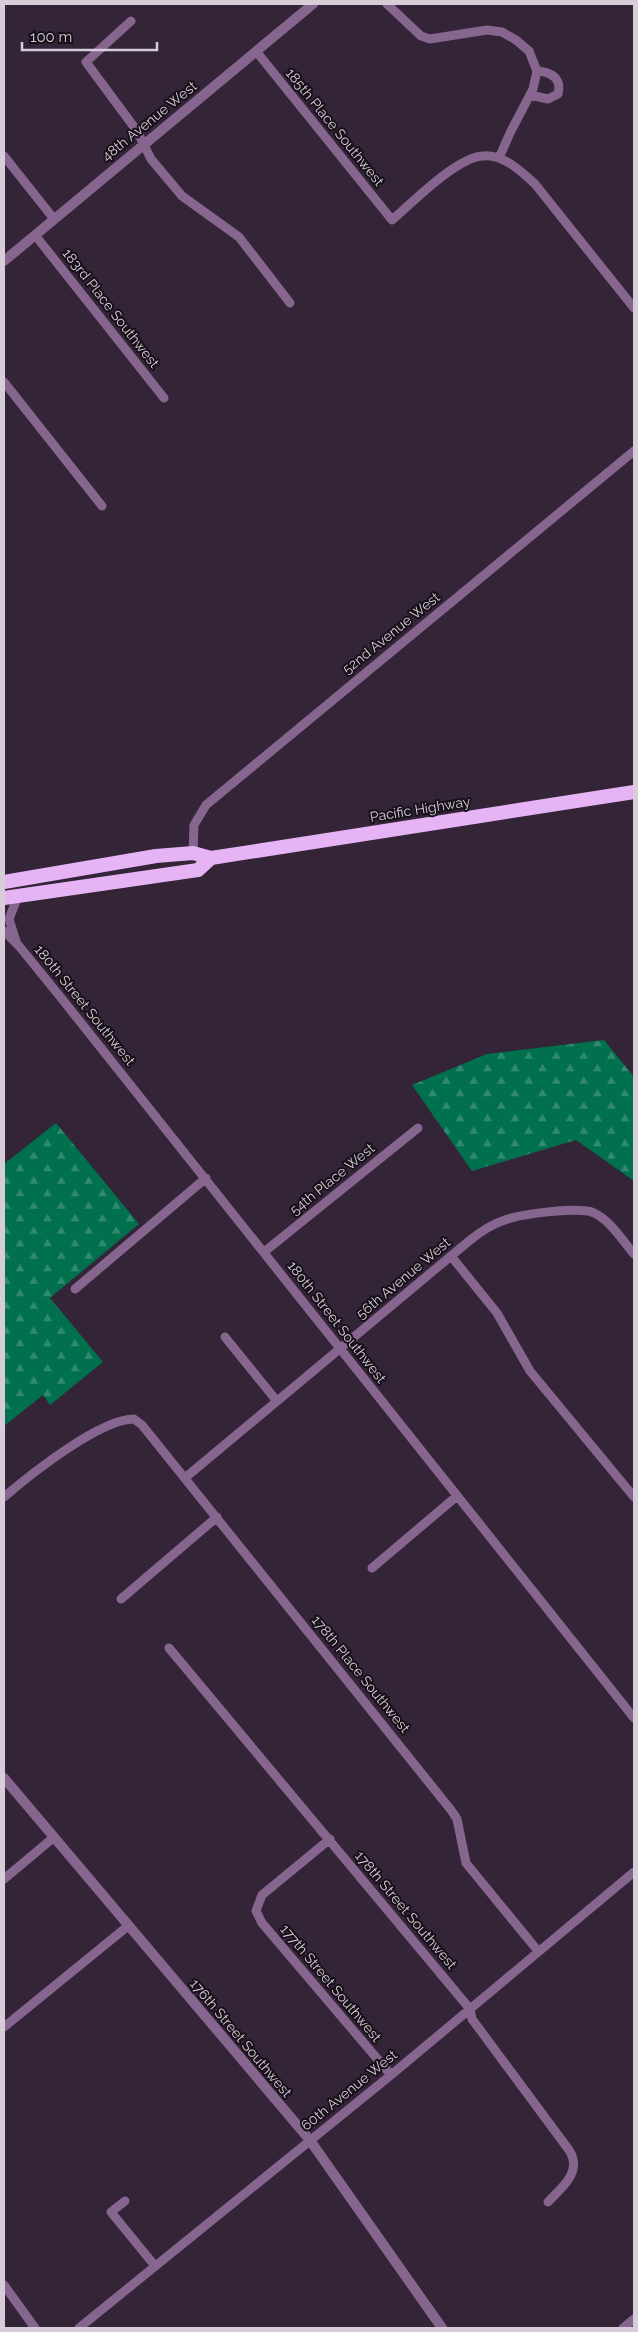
<svg xmlns="http://www.w3.org/2000/svg" width="638" height="2332" font-family="Raleway,sans-serif">
<style>
.forest{fill:url(#forest-firs)}
.lines{fill:none;stroke-linecap:round;stroke-linejoin:round}
.minor{stroke:#86658f;stroke-width:9}
.tertiary{stroke:#86658f;stroke-width:10}
.trunk{stroke:#e6b4f4;stroke-width:14}
.labels{text-anchor:middle;stroke-width:4;stroke-linejoin:round;paint-order:stroke}
.street-label{font-size:14px;fill:#d7cdd9;stroke:#171019}
</style>
<defs>
<pattern id="forest-firs" width="22" height="20" patternUnits="userSpaceOnUse" patternTransform="scale(1.25)"><rect width="22" height="20" fill="#00704f"/><path d="M5 1l3.5 6h-7zM16 11l3.5 6h-7z" fill="#318a70"/></pattern>
</defs>
<rect width="100%" height="100%" fill="#332437"/>
<path class="forest" d="M604,1040L634,1077V1181L576,1140L472,1171L412,1085L487,1054Z
M56,1123L139,1224L50,1298L103,1362L50,1405L43,1395L4,1426V1164Z"/>
<g class="lines">
<path class="minor" d="M387,4L421,36L430,39L487,30L502,32L516,40L529,51L537,71L533,89L510,133L499,158
M131,21L86,62L137,131L151,159L182,196L239,237L290,303
M256,51L392,220C412,203 456,158 482,156C502,153 521,171 535,184L634,308
M530,95L548,99L558,94C562,78 551,72 537,71
M4,156L54,219
M35,235L164,398
M4,382L102,506
M193,853L194,825L206,805L634,451
M4,931L19,946L62,999L634,1718
M16,941L9,919L18,896
M264,1252L418,1128
M451,1256L497,1313L530,1371L634,1497
M75,1289L206,1178
M225,1337L276,1400
M186,1477L469,1241C480,1232 492,1224 505,1220C521,1214 581,1206 594,1213C611,1221 622,1240 634,1254
M4,1497C31,1474 100,1419 134,1419L142,1425L451,1810L457,1819L466,1863L538,1951
M372,1568L457,1496
M121,1599L217,1517
M169,1648L470,2009L472,2019L569,2150C583,2172 562,2187 548,2202
M330,1839L262,1895L256,1911L262,1923L391,2075
M4,1879L53,1838
M4,2027L128,1926
M125,2201L111,2212L155,2266
M4,2285L35,2328
M79,2328L391,2075L634,1872
M623,2328L634,2319"/>
<path class="tertiary" d="M4,261L313,4
M4,1778L309,2139L442,2328"/>
<path class="trunk" d="M4,882L156,856L193,853L211,858L634,792
M4,898L198,870L211,858"/>
</g>
<g class="labels">
<g class="street-label">
<text transform="translate(149 121) rotate(-39)" y="5">48th Avenue West</text>
<text transform="translate(335 127) rotate(51)" y="5">185th Place Southwest</text>
<text transform="translate(111 308) rotate(52)" y="5">183rd Place Southwest</text>
<text transform="translate(391 633) rotate(-39)" y="5">52nd Avenue West</text>
<text transform="translate(420 809) rotate(-9)" y="5">Pacific Highway</text>
<text transform="translate(85 1005) rotate(51)" y="5">180th Street Southwest</text>
<text transform="translate(332 1179) rotate(-39)" y="5">54th Place West</text>
<text transform="translate(403 1278) rotate(-40)" y="5">56th Avenue West</text>
<text transform="translate(337 1322) rotate(52)" y="5">180th Street Southwest</text>
<text transform="translate(361 1674) rotate(51)" y="5">178th Place Southwest</text>
<text transform="translate(406 1910) rotate(50)" y="5">178th Street Southwest</text>
<text transform="translate(331 1983) rotate(50)" y="5">177th Street Southwest</text>
<text transform="translate(241 2038) rotate(50)" y="5">176th Street Southwest</text>
<text transform="translate(349 2090) rotate(-39)" y="5">60th Avenue West</text>
</g>
</g>
<rect width="638" height="2332" fill="none" stroke="#d7cdd9" stroke-width="10"/>
<path d="M22 42v8h135v-8" fill="none" stroke="#d7cdd9" stroke-width="2.5"/>
<text x="30" y="42" font-size="15" fill="#d7cdd9" stroke="#171019" stroke-width="4" paint-order="stroke">100 m</text>
</svg>
